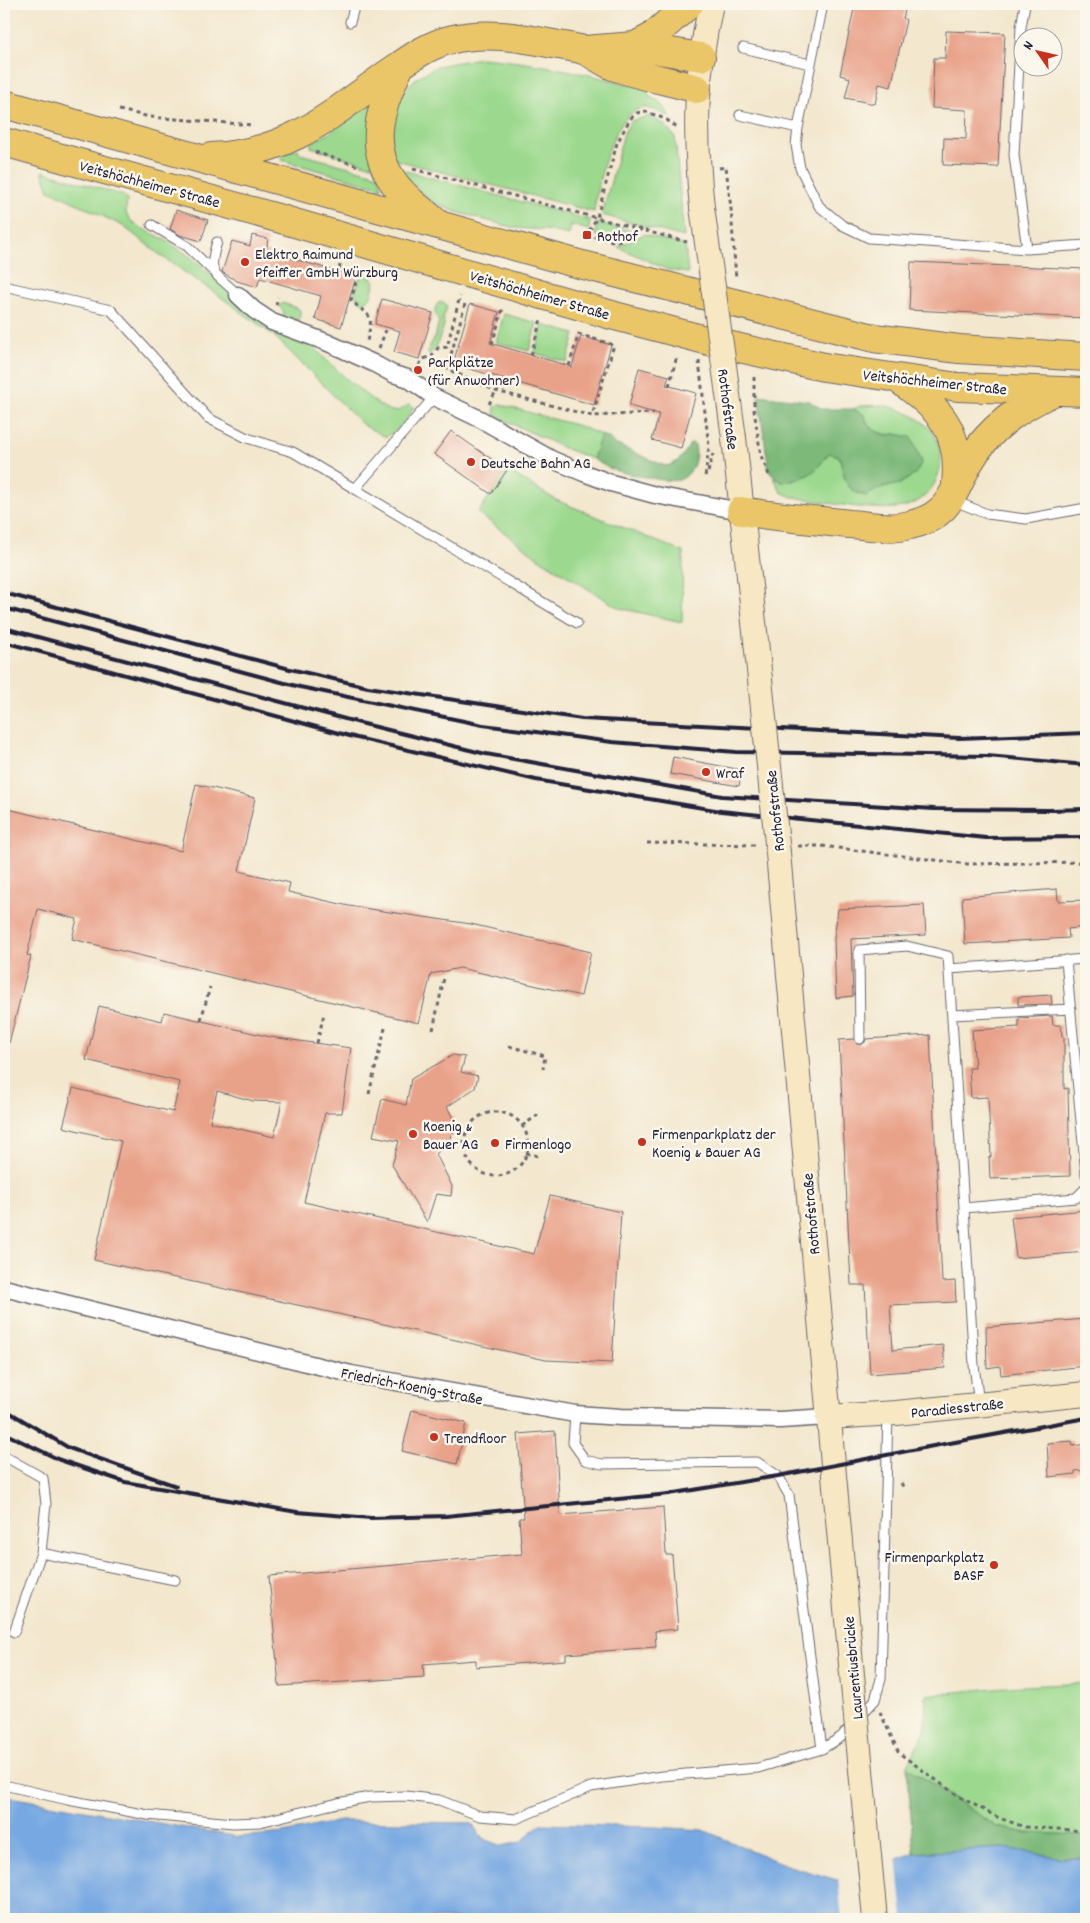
<svg xmlns="http://www.w3.org/2000/svg" width="1090" height="1923" font-family="Dekko,sans-serif">
<style>
.green{fill:#9cd98e;stroke:#5f7e64}
.forest{fill:#7db979;stroke:#506e5a}
.water{fill:#77a8e2;stroke:#4c658e}
.pier{fill:#f3e7cd}
.building{fill:#e9a28a;fill-rule:evenodd}
.lines{fill:none;stroke-linecap:round;stroke-linejoin:round}
.lane-casing{stroke:#6b676e;stroke-width:11}
.street-casing{stroke:#6b676e;stroke-width:19}
.secondary-casing{stroke:#6b676e;stroke-width:26}
.highway-casing{stroke:#6b676e;stroke-width:30}
.path{stroke:#6b676e;stroke-width:3;stroke-dasharray:4 4;stroke-linecap:butt}
.lane{stroke:#fff;stroke-width:9}
.street{stroke:#fff;stroke-width:16}
.secondary{stroke:#f7e8c3;stroke-width:24}
.highway{stroke:#ebc669;stroke-width:28}
.rail{stroke:#22223b;stroke-width:4}
.secondary-bridge-casing{stroke:#6b676e;stroke-width:26;stroke-linecap:butt}
.secondary-bridge{stroke:#f7e8c3;stroke-width:24}
.poi-dot{fill:#c8321e;stroke:#fbf7ec;stroke-width:2}
.labels{text-anchor:middle;stroke-width:5;stroke-linejoin:round;paint-order:stroke}
.street-label{font-size:16px;fill:#22223b;stroke:#fbf7ec}
.poi-label{font-size:16px;fill:#22223b;stroke:#fbf7ec;text-anchor:start}
</style>
<rect width="100%" height="100%" fill="#fbf7ec"/>
<filter id="ink" filterUnits="userSpaceOnUse"><feTurbulence type="fractalNoise" baseFrequency=".02" numOctaves="2"/><feDisplacementMap in="SourceGraphic" scale="10" xChannelSelector="R" yChannelSelector="G"/><feConvolveMatrix kernelMatrix="1 2 1 2 8 2 1 2 1" color-interpolation-filters="sRGB"/></filter>
<filter id="wash" filterUnits="userSpaceOnUse"><feTurbulence type="fractalNoise" baseFrequency=".0096" numOctaves="4" result="noise"/><feDisplacementMap in="SourceGraphic" scale="20" xChannelSelector="R" yChannelSelector="G"/><feGaussianBlur stdDeviation="1.12" result="paint"/><feColorMatrix in="noise" values="0 0 0 0 0 0 0 0 0 0 0 0 0 0 0 0 0 1.4 0 .05"/><feComposite in="paint" operator="in"/></filter>
<g filter="url(#wash)">
<rect width="100%" height="100%" fill="#f3e7cd"/>
<path class="green" d="M480,58C537,62 594,75 649,90L648,96C659,101 666,105 669,117C663,114 654,109 647,108C613,106 597,186 594,212L393,159L390,120L399,99L415,79L437,66Z
M374,96L375,164L369,165L311,147V143L328,134Z
M650,116L666,126L675,137L684,237L602,215L624,133L631,121Z
M298,149L300,154L379,175L382,188L281,160L282,154Z
M398,169L590,220L589,230L571,225L569,235L545,230L515,228L456,212L430,201Z
M42,171L122,195L127,199L126,213L131,221L141,228L164,239L192,258L211,274L311,344C323,358 376,408 392,411C399,412 404,408 410,404L413,407C408,421 398,430 386,437L363,425L273,335L211,290L164,258L123,226L49,190Z
M598,223L633,231L616,240L595,235Z
M644,234L685,246L688,273L668,270L618,247Z
M361,275H367L375,281L371,296L364,304L357,298L354,293Z
M442,302L445,303L447,307L443,318L444,325L436,348L429,355L427,351L435,337L439,321C435,314 433,311 438,303Z
M283,303L299,309L301,313L298,321L282,319L284,312L279,306Z
M504,314L537,323L529,351L496,342Z
M543,325L575,334L567,362L534,353Z
M498,404L579,426L601,435L593,459L564,448L498,417L494,414L495,407Z
M883,405C899,409 915,414 927,426C952,449 941,494 910,505C884,515 821,501 792,497L781,492L773,476L782,482L793,481L806,476L818,467L829,453L839,456C845,475 843,491 866,496L880,488L890,486L896,434C880,436 870,430 864,415L853,409L860,406Z
M507,470L556,500L683,552L682,622L619,608L540,559L478,513Z
M1086,1683V1835L1027,1833L997,1827L907,1767L925,1730L926,1695L1005,1687Z"/>
<path class="forest" d="M758,395L809,401L822,409H853L864,415L868,425L879,433L886,435L896,434L911,437L922,462L915,474L900,484L880,488L866,496C843,491 845,475 839,456L829,453C825,457 823,462 819,466C810,477 795,481 782,482L769,471Z
M601,435L609,438L615,444L665,466C678,465 684,454 690,444L693,443L695,445C698,457 693,475 679,480C669,483 628,474 617,471C609,468 600,464 593,459Z
M907,1767L997,1827L1027,1833L1086,1835V1858H1062L1004,1848L914,1853Z"/>
<path class="water" d="M4,1796L239,1837L284,1833L340,1821L471,1823L483,1839L502,1846L521,1842L540,1824L654,1827L703,1830L786,1865L837,1880L914,1853L1004,1848L1062,1858H1086V1919H4Z"/>
<path class="pier" d="M897,1856L903,1919H842L838,1877Z"/>
<g id="blocks">
<path class="building" d="M855,4H907L903,18L906,20L891,87L879,84L875,104L845,98L850,78L840,75Z
M946,31L1005,33L998,167L943,165L944,138L966,139L967,110L932,108L934,58H945Z
M176,210L208,220L201,241L180,235L170,229Z
M252,235L268,239L266,251L356,277L341,327L315,319L321,296L260,278L257,287L237,281L222,272L232,241L250,246Z
M911,262L1086,269L1085,318L909,310Z
M382,299L433,313L419,359L394,352L400,331L375,324Z
M470,304L499,312L490,343L572,367L581,336L611,345L594,405L453,364Z
M639,368L669,376L666,385L696,393L681,448L652,440L659,414L629,406Z
M451,431L507,470L491,494L434,454Z
M673,757L742,770L739,786L670,774Z
M196,784L255,798L239,871L290,883L288,892L349,906L471,924L591,952L581,996L460,968L431,974L419,1023L72,939L77,919L38,909L27,955L31,956L9,1043L4,1042V808L181,851Z
M1057,889L1058,901L1086,900V927L1068,929L1069,938L965,944L962,897Z
M924,905L926,935L851,939L853,996L836,998L834,939L838,909Z
M1051,995L1052,1004L1018,1005V997Z
M99,1006L162,1021L164,1012L270,1037L351,1048L342,1113H325L304,1202L534,1254L550,1196L621,1212L612,1363L546,1360L94,1260L121,1141L63,1127L73,1088L173,1112L180,1082L86,1060ZM217,1091L253,1101L282,1102L274,1137L210,1122Z
M1052,1016L1053,1025H1061L1062,1037H1064V1089L1068,1088L1070,1176L990,1179L989,1157H991L988,1097L971,1098L969,1068H975L972,1030L1019,1027V1018Z
M930,1035L942,1282L955,1281L956,1302L890,1305L893,1350L943,1345L945,1368L870,1374L865,1285H851L839,1040L854,1039L857,1044L861,1045L865,1042L866,1039Z
M453,1055L465,1057L461,1072L478,1076L475,1088L447,1107L454,1120L452,1131L449,1142L436,1154L452,1186L451,1196L436,1194L427,1222L392,1165L399,1141L373,1136L382,1099L406,1105L411,1079Z
M1086,1210V1252L1016,1258L1011,1217Z
M1086,1319V1366L1001,1375L1000,1366L987,1368L986,1327Z
M412,1410L466,1423L457,1464L402,1451Z
M555,1431L560,1515L663,1507L666,1555H672L678,1629L655,1631L656,1647L566,1654V1660L476,1667V1660L423,1664L424,1677L279,1686L269,1576L522,1554L519,1518H524L518,1434Z
M1072,1441L1073,1446L1086,1444V1470L1075,1471V1474L1049,1477L1047,1443Z"/>
</g>
</g>
<g filter="url(#ink)">
<use href="#blocks" fill-opacity="0" stroke="#6b676e" stroke-width="1"/>
<g class="lines">
<defs>
<path id="lane" d="M823,4L798,128L796,145L800,168L819,206L842,225L869,238L1027,249L1086,245
M1025,4L1021,27L1014,155L1027,249
M350,22L355,4
M743,48L810,64
M740,115L798,128
M152,225L187,246L213,271
M217,242C206,277 216,272 238,295
M4,286L111,310L208,418L247,438L293,452L355,489L434,397
M355,489L577,623
M952,500L987,514L1026,519L1086,508
M1066,960L1086,1175
M949,969L1086,959
M952,1015L1071,1009
M860,1039L859,950L907,946L948,956L974,1365L979,1404
M964,1208L1076,1198L1086,1188
M575,1414L573,1443L585,1460L602,1464L757,1462L778,1476L789,1495L822,1749
M4,1456L43,1478L46,1504L41,1553L14,1632
M41,1553L175,1580
M4,1785L68,1800L148,1815L233,1823L260,1822L338,1803L370,1797L406,1796L439,1800L480,1816L516,1819L591,1787L662,1776L758,1768L822,1749L841,1737L875,1700L881,1679L888,1414"/>
<path id="street" d="M238,295L254,310L272,322L326,342L373,363L393,374L407,378L434,397L480,419L553,460L584,473L611,483L655,495L741,511
M4,1288L351,1374L575,1414L621,1417L780,1420L828,1417"/>
<path id="secondary" d="M702,207C694,133 695,77 711,4
M734,438L756,641
M778,853L851,1664
M828,1417L896,1413L1086,1394"/>
<path id="highway" d="M635,46L652,37L689,4
M584,50L635,46L701,57
M400,66C383,103 366,141 392,180C403,196 421,210 436,222
M4,104L575,263L874,338L959,349L1086,357
M4,142L281,219L615,316L709,341L824,367L958,387L1086,392
M211,157C288,153 327,118 386,75C406,62 425,46 449,40C484,31 519,37 553,44C563,46 574,47 583,50C594,54 603,62 613,66C640,76 670,81 697,89
M898,379C939,408 962,430 956,484
M741,511C777,517 814,520 850,524C866,525 884,529 899,527C915,525 929,521 941,510C955,497 960,477 970,461C989,428 1019,408 1053,392"/>
</defs>
<use href="#lane" class="lane-casing"/>
<use href="#street" class="street-casing"/>
<use href="#secondary" class="secondary-casing"/>
<use href="#highway" class="highway-casing"/>
<path class="path" d="M119,110L150,117L254,125
M315,152L361,167
M719,168L726,167L731,209L736,279
M413,169L687,242
M642,229L617,242L587,235L597,217L617,143L630,119L637,113L645,111L667,120L676,127
M340,265L339,270L358,275L351,300C371,320 374,310 367,341
M465,304L447,369L496,391L592,416L654,413
M276,305L278,297
M578,334L614,345L592,416
M492,344L503,308
M379,348L386,330
M531,355L541,319
M699,361L709,447L705,477
M419,365L423,359L432,356L438,348L447,347L460,296
M569,366L579,333
M754,377V410L761,456L770,477
M669,386L677,356
M489,404L496,391
M708,472L713,454
M647,843L757,845
M798,846H822L967,864L1086,862
M201,1020L210,987
M433,1030L444,978
M317,1043L324,1014
M509,1046L545,1056L543,1069
M369,1094L385,1028
M464 1144a32 32 0 1 1 64 0a32 32 0 1 1-64 0Z
M522,1126L538,1115
M452,1131L465,1134
M526,1153L538,1156
M901,1483L905,1490
M880,1712L899,1753L958,1796L999,1818L1025,1827L1086,1831"/>
<use href="#lane" class="lane"/>
<use href="#street" class="street"/>
<use href="#secondary" class="secondary"/>
<use href="#highway" class="highway"/>
<path class="rail" d="M4,593L290,669L368,687L582,719L959,738L1086,733
M4,608L300,687L483,725L612,742L736,752L987,756L1086,765
M4,628L360,723L486,754L722,796L934,809L1049,810L1086,809
M4,642L357,738L536,780L721,811L986,838L1086,837
M4,1409L69,1448L176,1486
M4,1433L60,1460L125,1482L297,1512L371,1518L446,1516L669,1494L778,1476L928,1447L1086,1418"/>
<defs>
<path id="secondary-bridge" d="M702,207L734,438
M756,641L778,853
M851,1664L875,1919"/>
</defs>
<use href="#secondary-bridge" class="secondary-bridge-casing"/>
<use href="#secondary-bridge" class="secondary-bridge"/>
</g>
</g>
<g class="poi-dot">
<rect x="582" y="230" width="10" height="10" rx="2.5"/>
<circle cx="245" cy="262" r="5"/>
<circle cx="418" cy="370" r="5"/>
<circle cx="471" cy="462" r="5"/>
<circle cx="706" cy="772" r="5"/>
<circle cx="413" cy="1134" r="5"/>
<circle cx="642" cy="1142" r="5"/>
<circle cx="495" cy="1143" r="5"/>
<circle cx="434" cy="1437" r="5"/>
<circle cx="994" cy="1565" r="5"/>
</g>
<g class="labels">
<g class="street-label">
<text transform="translate(150 183) rotate(15)" y="6">Veitshöchheimer Straße</text>
<text transform="translate(540 294) rotate(16)" y="6">Veitshöchheimer Straße</text>
<text transform="translate(935 381) rotate(6)" y="6">Veitshöchheimer Straße</text>
<text transform="translate(729 409) rotate(83)" y="6">Rothofstraße</text>
<text transform="translate(774 811) rotate(-96)" y="6">Rothofstraße</text>
<text transform="translate(810 1214) rotate(-95)" y="6">Rothofstraße</text>
<text transform="translate(412 1385) rotate(11)" y="6">Friedrich-Koenig-Straße</text>
<text transform="translate(957 1407) rotate(-6)" y="6">Paradiesstraße</text>
<text transform="translate(852 1668) rotate(-95)" y="6">Laurentiusbrücke</text>
</g>
<g class="poi-label">
<text x="597" y="241">Rothof</text>
<text x="255" y="259">Elektro Raimund<tspan x="255" dy="18">Pfeiffer GmbH Würzburg</tspan></text>
<text x="428" y="367">Parkplätze<tspan x="428" dy="18">(für Anwohner)</tspan></text>
<text x="481" y="468">Deutsche Bahn AG</text>
<text x="716" y="778">Wraf</text>
<text x="423" y="1131">Koenig &amp;<tspan x="423" dy="18">Bauer AG</tspan></text>
<text x="652" y="1139">Firmenparkplatz der<tspan x="652" dy="18">Koenig &amp; Bauer AG</tspan></text>
<text x="505" y="1149">Firmenlogo</text>
<text x="444" y="1443">Trendfloor</text>
<text x="984" y="1562" text-anchor="end">Firmenparkplatz<tspan x="984" dy="18">BASF</tspan></text>
</g>
</g>
<rect width="1090" height="1923" fill="none" stroke="#fbf7ec" stroke-width="20"/>
<g transform="translate(1038 52) rotate(304)"><circle r="24" fill="#fbf7ec" stroke="#a4a2a5"/>
<path d="M0-4L9 19L0 12L-9 19Z" fill="#c8321e"/>
<text y="-8" font-size="14" font-weight="bold" text-anchor="middle" fill="#22223b">N</text>
</g>
</svg>
